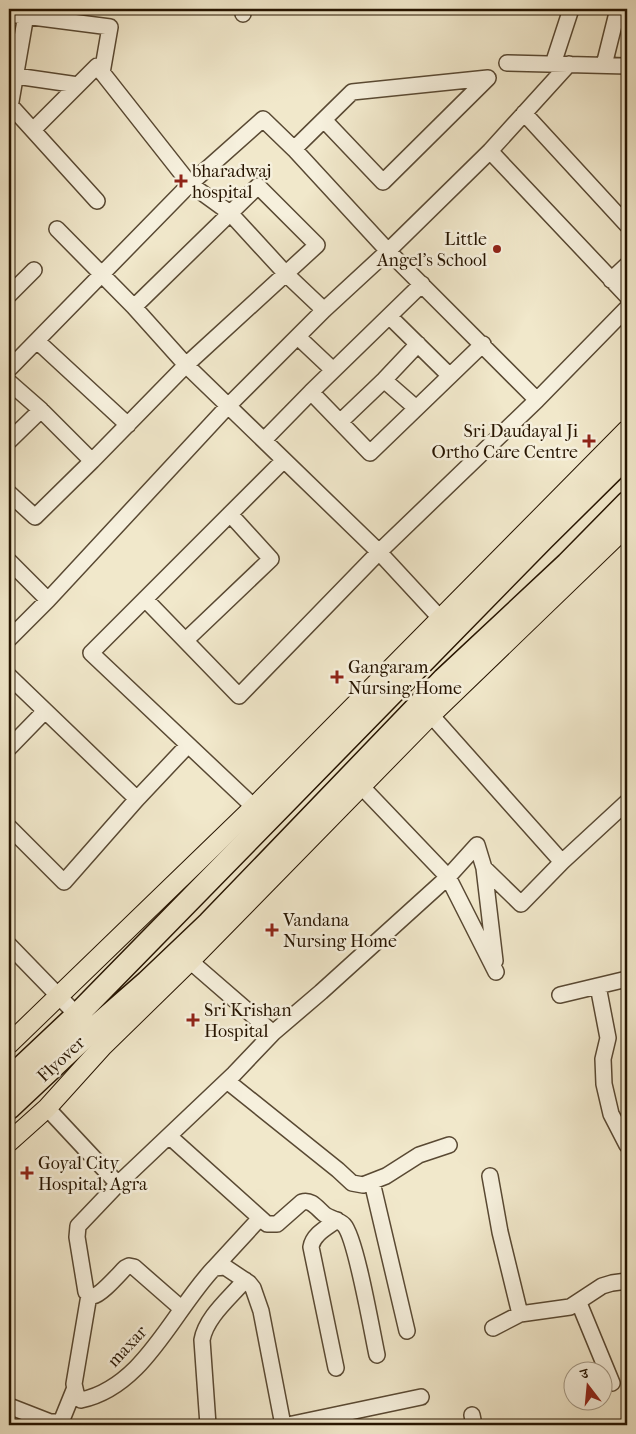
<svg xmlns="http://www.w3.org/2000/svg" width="636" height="1434" font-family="'IM FELL French Canon','Noto Serif Devanagari',serif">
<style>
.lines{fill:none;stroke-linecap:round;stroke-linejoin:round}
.minor-casing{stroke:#594933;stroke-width:18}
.major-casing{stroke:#261400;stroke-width:21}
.highway-casing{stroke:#261400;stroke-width:25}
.minor{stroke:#f6f0dd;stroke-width:15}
.major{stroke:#f1e8cb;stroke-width:19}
.highway{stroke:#f1e8cb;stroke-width:22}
.poi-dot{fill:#8f2418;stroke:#f6f0dd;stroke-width:2}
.labels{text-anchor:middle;stroke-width:5;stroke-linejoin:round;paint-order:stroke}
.poi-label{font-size:18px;fill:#261400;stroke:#f6f0dd;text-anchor:start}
.street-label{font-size:18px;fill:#261400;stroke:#f6f0dd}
</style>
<rect width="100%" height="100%" fill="#f1e8cb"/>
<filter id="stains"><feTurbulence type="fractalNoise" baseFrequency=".004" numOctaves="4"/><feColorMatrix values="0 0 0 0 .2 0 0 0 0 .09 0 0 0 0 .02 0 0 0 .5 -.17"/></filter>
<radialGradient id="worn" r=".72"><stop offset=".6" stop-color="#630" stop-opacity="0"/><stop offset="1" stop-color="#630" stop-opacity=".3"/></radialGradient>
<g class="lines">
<defs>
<path id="minor" d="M9,14L110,27L102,73
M243,14V9
M507,63L627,66
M553,64L571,9
M604,65L618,9
M9,75L78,85
M10,105L97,201
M9,113L27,9
M524,113L627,225
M324,120L383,182L488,78
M34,129L97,66L190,184L230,213L286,274L324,310
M294,149L352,92L488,78
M490,151L627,296
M57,229L134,307L186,365L379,552L441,619
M611,280L627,265
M422,284L311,392L370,453L483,344
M9,295L34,270
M389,316L450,376
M298,337L333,370
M37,341L128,425
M9,369L190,184L263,119L294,149L388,251L537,400
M384,380L416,408
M9,382L41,410L92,461L186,365L317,245L258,186L134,307
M340,422L384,380L418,344
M264,440L311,392
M9,441L41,410
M9,493L35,517L92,461
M9,561L48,600
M145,599L239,696L379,552L537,400L627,308
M9,639L48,600L228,406L324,310L388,251L490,151L569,64
M186,640L271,559L230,514
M9,676L137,799
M431,715L562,862L627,802
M9,748L45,711
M362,787L448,877L496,972
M254,807L91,653L284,460
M9,827L64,882L137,799L188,745
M484,868L495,961
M9,945L77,1015
M190,961L273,1033L321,992L448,877L477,845L484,868L521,904L562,862
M598,986L608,1038L603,1059L604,1084L611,1114L627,1145
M560,995L627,979
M227,1081L338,1170L352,1183L363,1185L386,1176L419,1155L449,1145
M47,1108L118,1184L234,1074L273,1033
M169,1136L267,1224H277L302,1202C311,1199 317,1208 324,1214C330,1219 338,1219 344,1225C356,1238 372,1332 377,1355
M490,1176L500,1232L520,1314
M372,1182L407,1331
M118,1184L78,1226L77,1237L86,1292C89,1294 89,1296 93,1296C101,1295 119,1274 125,1268L129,1266L134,1267L182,1309
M214,1268L260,1218
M89,1295L74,1384L77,1397L81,1400C144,1387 173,1311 214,1268L225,1267L249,1283L253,1288L261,1311L283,1425
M579,1303L612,1383
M493,1328L520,1314L570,1307L602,1286L612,1283L627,1281
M336,1368L311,1247C313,1234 328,1227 337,1220
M9,1406L50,1422H61L63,1425
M472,1415L474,1425
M61,1422L74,1390
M208,1425L202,1340C206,1317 230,1298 245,1280
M288,1425L421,1397"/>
<path id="major" d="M9,1044L254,807L627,430
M9,1142L47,1108L103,1046L190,961L431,715L627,526"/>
<path id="highway" d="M9,1079L77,1015L543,539L627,456
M9,1108L91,1031L147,982L209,923L444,679L567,564L627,503"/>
</defs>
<use href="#minor" class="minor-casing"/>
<use href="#major" class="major-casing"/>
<use href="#highway" class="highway-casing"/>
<use href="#minor" class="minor"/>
<use href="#major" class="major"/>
<use href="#highway" class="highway"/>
</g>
<g class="poi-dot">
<path d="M178.5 173.5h5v5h5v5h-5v5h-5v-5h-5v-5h5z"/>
<circle cx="497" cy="249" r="5"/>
<path d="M586.5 433.5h5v5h5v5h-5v5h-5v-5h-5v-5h5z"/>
<path d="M334.5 669.5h5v5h5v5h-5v5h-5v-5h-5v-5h5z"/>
<path d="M269.5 922.5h5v5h5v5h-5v5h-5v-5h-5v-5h5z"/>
<path d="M190.5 1012.5h5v5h5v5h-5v5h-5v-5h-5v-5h5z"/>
<path d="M24.5 1165.5h5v5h5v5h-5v5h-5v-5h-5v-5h5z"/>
</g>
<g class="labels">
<g class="poi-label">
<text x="192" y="177">bharadwaj<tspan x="192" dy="21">hospital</tspan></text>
<text x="487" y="245" text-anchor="end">Little<tspan x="487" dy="21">Angel's School</tspan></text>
<text x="578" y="437" text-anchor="end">Sri Daudayal Ji<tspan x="578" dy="21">Ortho Care Centre</tspan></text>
<text x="348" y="673">Gangaram<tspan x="348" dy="21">Nursing Home</tspan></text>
<text x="283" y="926">Vandana<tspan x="283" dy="21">Nursing Home</tspan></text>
<text x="204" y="1016">Sri Krishan<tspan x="204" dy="21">Hospital</tspan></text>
<text x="38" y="1169">Goyal City<tspan x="38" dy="21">Hospital, Agra</tspan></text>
</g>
<g class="street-label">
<text transform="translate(61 1059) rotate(-43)" y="6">Flyover</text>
<text transform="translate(127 1346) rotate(-47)" y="6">maxar</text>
</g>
</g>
<rect width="636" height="1434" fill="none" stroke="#f1e8cb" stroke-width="30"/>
<rect x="10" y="10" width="616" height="1414" fill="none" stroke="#261400" stroke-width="2.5"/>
<rect x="15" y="15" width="606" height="1404" fill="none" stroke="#261400"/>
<g transform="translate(588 1386) rotate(344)"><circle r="24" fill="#f6f0dd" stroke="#a39885"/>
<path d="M0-4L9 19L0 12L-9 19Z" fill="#8f2418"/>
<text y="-8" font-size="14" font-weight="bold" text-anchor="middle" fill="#261400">उ</text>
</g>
<rect width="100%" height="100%" filter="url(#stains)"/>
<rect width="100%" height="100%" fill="url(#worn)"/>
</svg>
